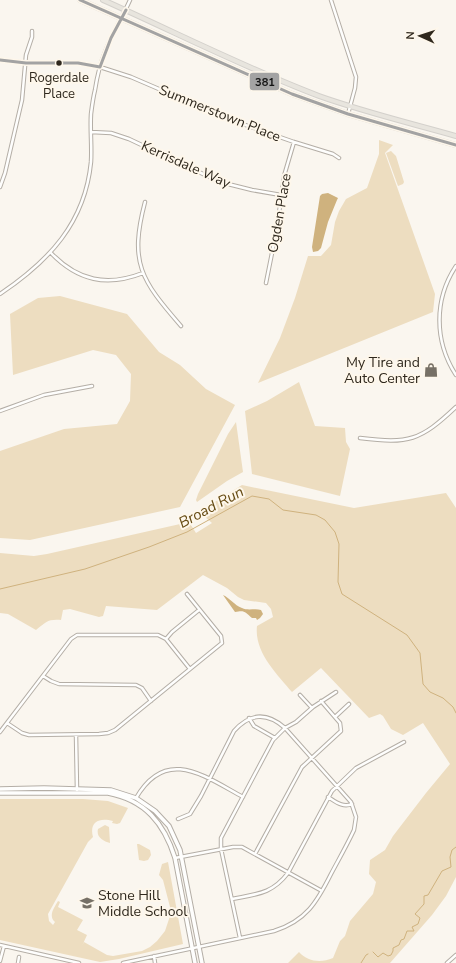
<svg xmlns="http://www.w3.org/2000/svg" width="456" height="963" font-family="'Nunito Sans',sans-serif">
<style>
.green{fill:#edddc0}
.water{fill:#cfb27e}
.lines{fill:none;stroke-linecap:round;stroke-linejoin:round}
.stream{stroke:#cfb27e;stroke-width:1}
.street-casing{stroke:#b4aea6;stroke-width:4.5}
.secondary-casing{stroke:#b4aea6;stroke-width:5.5}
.primary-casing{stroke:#d4d1cc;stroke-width:6}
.street{stroke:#fefefd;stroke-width:2.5}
.secondary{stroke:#fefefd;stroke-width:3.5}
.primary{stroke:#e8e5de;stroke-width:4}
.bus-1-casing{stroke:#fef7eb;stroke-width:6}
.bus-1{stroke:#a3a3a3;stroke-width:3}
.bus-dot{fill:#2f281d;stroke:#fef7eb;stroke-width:1.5}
.labels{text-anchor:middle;stroke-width:4;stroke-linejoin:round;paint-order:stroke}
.bus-label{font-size:13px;fill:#2f281d;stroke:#fef7eb}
.street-label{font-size:14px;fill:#2f281d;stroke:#fef7eb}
.poi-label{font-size:14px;fill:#2f281d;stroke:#fef7eb;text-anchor:end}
.water-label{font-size:15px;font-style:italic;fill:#664b13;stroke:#fef7eb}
.line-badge{stroke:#fef7eb;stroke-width:1.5}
.pale-badge-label{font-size:11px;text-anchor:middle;font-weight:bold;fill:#111}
</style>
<rect width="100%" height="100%" fill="#faf6ef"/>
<path class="green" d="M379,140L393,145L385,153L435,294L433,312L258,383L280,338L295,298L308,256H321L331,245L335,222L339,211L346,199L367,188L379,154Z
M391,151L396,156L404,182L403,184L398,186L386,153Z
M60,296L127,314L159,352L180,365L206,389L235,405L180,507L30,540L0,538V451L64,429L117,424L130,401L131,374L116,355L93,350L13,375L10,314L38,298Z
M299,382L315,426L345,428L346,442L350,449L340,496L252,474L245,411L267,401Z
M236,422L243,472L227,481L197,502L196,500L198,494L228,434Z
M242,485L354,508L446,493L456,508V877L446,896L432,915L390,963H288L299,952C308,962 321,963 333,958L340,941L345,936L350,921L373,894L376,882L369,874L370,860L385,850L393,836L426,793L450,764L423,723L403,735L391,729L383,716L380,714L369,718L321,668L292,692C277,674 254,652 257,626L273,617L271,609L266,603L244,600L238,597L227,588L203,575L157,610L106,606L103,616L99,617L70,609L63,610L61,620C48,619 46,622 36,630L8,614L0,613V553L34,556L47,554L189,522L196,533L212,523L198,511L205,508Z
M0,799H83L108,801L128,808L120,823L117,824L112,823L113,821C99,817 89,822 93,837L88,842L48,914L49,921L53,925L55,922C48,916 54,908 58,901L60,902L58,907L83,920L77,930L87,935L82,946L84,942L107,955L113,956L142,951L150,947L157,941L165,931L170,916V907L163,880L159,875L162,864L168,862L183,944L119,959L100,962L0,940Z
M105,825L109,827L110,843C103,841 96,837 98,829Z
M137,844H139L150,850L151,855L148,860L144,861L139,860Z"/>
<path class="water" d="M328,193L338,198L337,200L328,222L321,248L318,251L313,252L312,247L320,196L322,194Z
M223,595C230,598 234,605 242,608C248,611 255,608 261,610L263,614L260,618L257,620L256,618H252C245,612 245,610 235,612Z"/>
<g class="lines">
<path class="stream" d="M0,589L85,569L149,547L187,532L252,496L269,499L283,510L316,515L325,520L335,532L339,544L338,582L342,594L407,635L420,653L423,684L430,692L443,698L453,707L456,713
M373,952L378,957L383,953L388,956L391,955L393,951V948L399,945L401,940L404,939L407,931H414L412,927L418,924L420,918L415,914L424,904V896L428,895L442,871L451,867L450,857L452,850L456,847
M361,963L366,955L368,954"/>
<defs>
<path id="street" d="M331,0L356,77L355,88L348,114
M0,60L26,63H78L100,67L131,77L231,120L294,142L333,154L339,158
M91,132L111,133L129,139L220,182L252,190L281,195
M0,187L5,173L22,100L26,55L32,37V31
M145,202C129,263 141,280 181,326
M51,253C78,281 107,287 143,273
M456,266C434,299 434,341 456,375
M266,283L277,228L284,176L294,142
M0,294C49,261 85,223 91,162C92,146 90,130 91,114C92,106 93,98 95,90C97,77 100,64 105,52C112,34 122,18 130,0
M0,411L44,395L92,386
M360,438C409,444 420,441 456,407
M166,639L172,632L199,610
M43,676L51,681L59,684L136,685L142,688L151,701
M300,695L312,708
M335,717L349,704
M249,718L254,726L275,738
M7,723L22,733L29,735L99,734L108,733L115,730L222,643L221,636L187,594
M0,732L71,639L77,635H158L166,639L190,669
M76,735L77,790
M328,797C336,802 343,808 352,804
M136,798C166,746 204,776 243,797
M255,854L302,767L341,731L340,723L321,701
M175,858L233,847H242L322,891
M232,899C257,894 272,894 288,873L332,791L356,768L404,742
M240,938L221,849V838L273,740L285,728L296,722L313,707L336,692
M0,945L79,963
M154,956L155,963
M0,961L4,946
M18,963L19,957
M123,963L274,931C306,921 317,902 331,874C339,859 347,845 354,830L356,817L351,802L285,728C267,712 250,713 234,731L201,796L190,814L178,819
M447,963L456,955"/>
<path id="secondary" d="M0,789L44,788L111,790L136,798L155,811L169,826L180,850L202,963
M0,793H108C145,800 164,823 175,858L195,963"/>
<path id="primary" d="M80,0L292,94L348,114L456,145
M103,0C175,32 245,68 319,96C364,112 410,123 456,136"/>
</defs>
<use href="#street" class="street-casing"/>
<use href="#secondary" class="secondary-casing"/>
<use href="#primary" class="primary-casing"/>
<use href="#street" class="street"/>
<use href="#secondary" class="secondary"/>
<use href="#primary" class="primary"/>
<defs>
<path id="bus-1" d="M80,0L292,94L348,114L456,145
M0,60L26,63H78L100,67L111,38L126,10"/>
</defs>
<use href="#bus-1" class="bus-1-casing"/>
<use href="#bus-1" class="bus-1"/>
</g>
<defs>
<symbol id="shop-bare" viewBox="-9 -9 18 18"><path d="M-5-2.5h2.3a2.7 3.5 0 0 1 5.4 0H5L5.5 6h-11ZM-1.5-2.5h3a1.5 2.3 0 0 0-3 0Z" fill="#767066" stroke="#fef7eb" stroke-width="2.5" paint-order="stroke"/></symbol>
<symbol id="school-bare" viewBox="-9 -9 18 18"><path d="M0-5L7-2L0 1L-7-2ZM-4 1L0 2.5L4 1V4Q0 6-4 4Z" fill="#767066" stroke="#fef7eb" stroke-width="2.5" paint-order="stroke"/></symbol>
</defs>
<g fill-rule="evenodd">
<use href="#shop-bare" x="421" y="360" width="20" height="20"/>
<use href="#school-bare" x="77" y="893" width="20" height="20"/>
</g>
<circle class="bus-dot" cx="59" cy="63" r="3.5"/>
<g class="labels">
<g class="bus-label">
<text x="59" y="82">Rogerdale<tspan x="59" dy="16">Place</tspan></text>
</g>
<g class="street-label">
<text transform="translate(220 113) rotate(22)" y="5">Summerstown Place</text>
<text transform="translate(186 164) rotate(24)" y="5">Kerrisdale Way</text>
<text transform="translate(279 213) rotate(-80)" y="5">Ogden Place</text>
</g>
<g class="poi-label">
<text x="420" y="367">My Tire and<tspan x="420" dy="16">Auto Center</tspan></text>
<text x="98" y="900" text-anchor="start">Stone Hill<tspan x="98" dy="16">Middle School</tspan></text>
</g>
<g class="water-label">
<text transform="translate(211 507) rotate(-28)" y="5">Broad Run</text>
</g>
</g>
<rect class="line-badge" x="249" y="72" width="31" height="19" rx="4" fill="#a3a3a3"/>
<g class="pale-badge-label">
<text x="265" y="86">381</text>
</g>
<g transform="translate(420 36) rotate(273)" stroke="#fef7eb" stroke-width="3" paint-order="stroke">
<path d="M0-3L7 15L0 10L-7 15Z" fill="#2f281d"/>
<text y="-6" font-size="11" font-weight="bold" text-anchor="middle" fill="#2f281d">N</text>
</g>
</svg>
